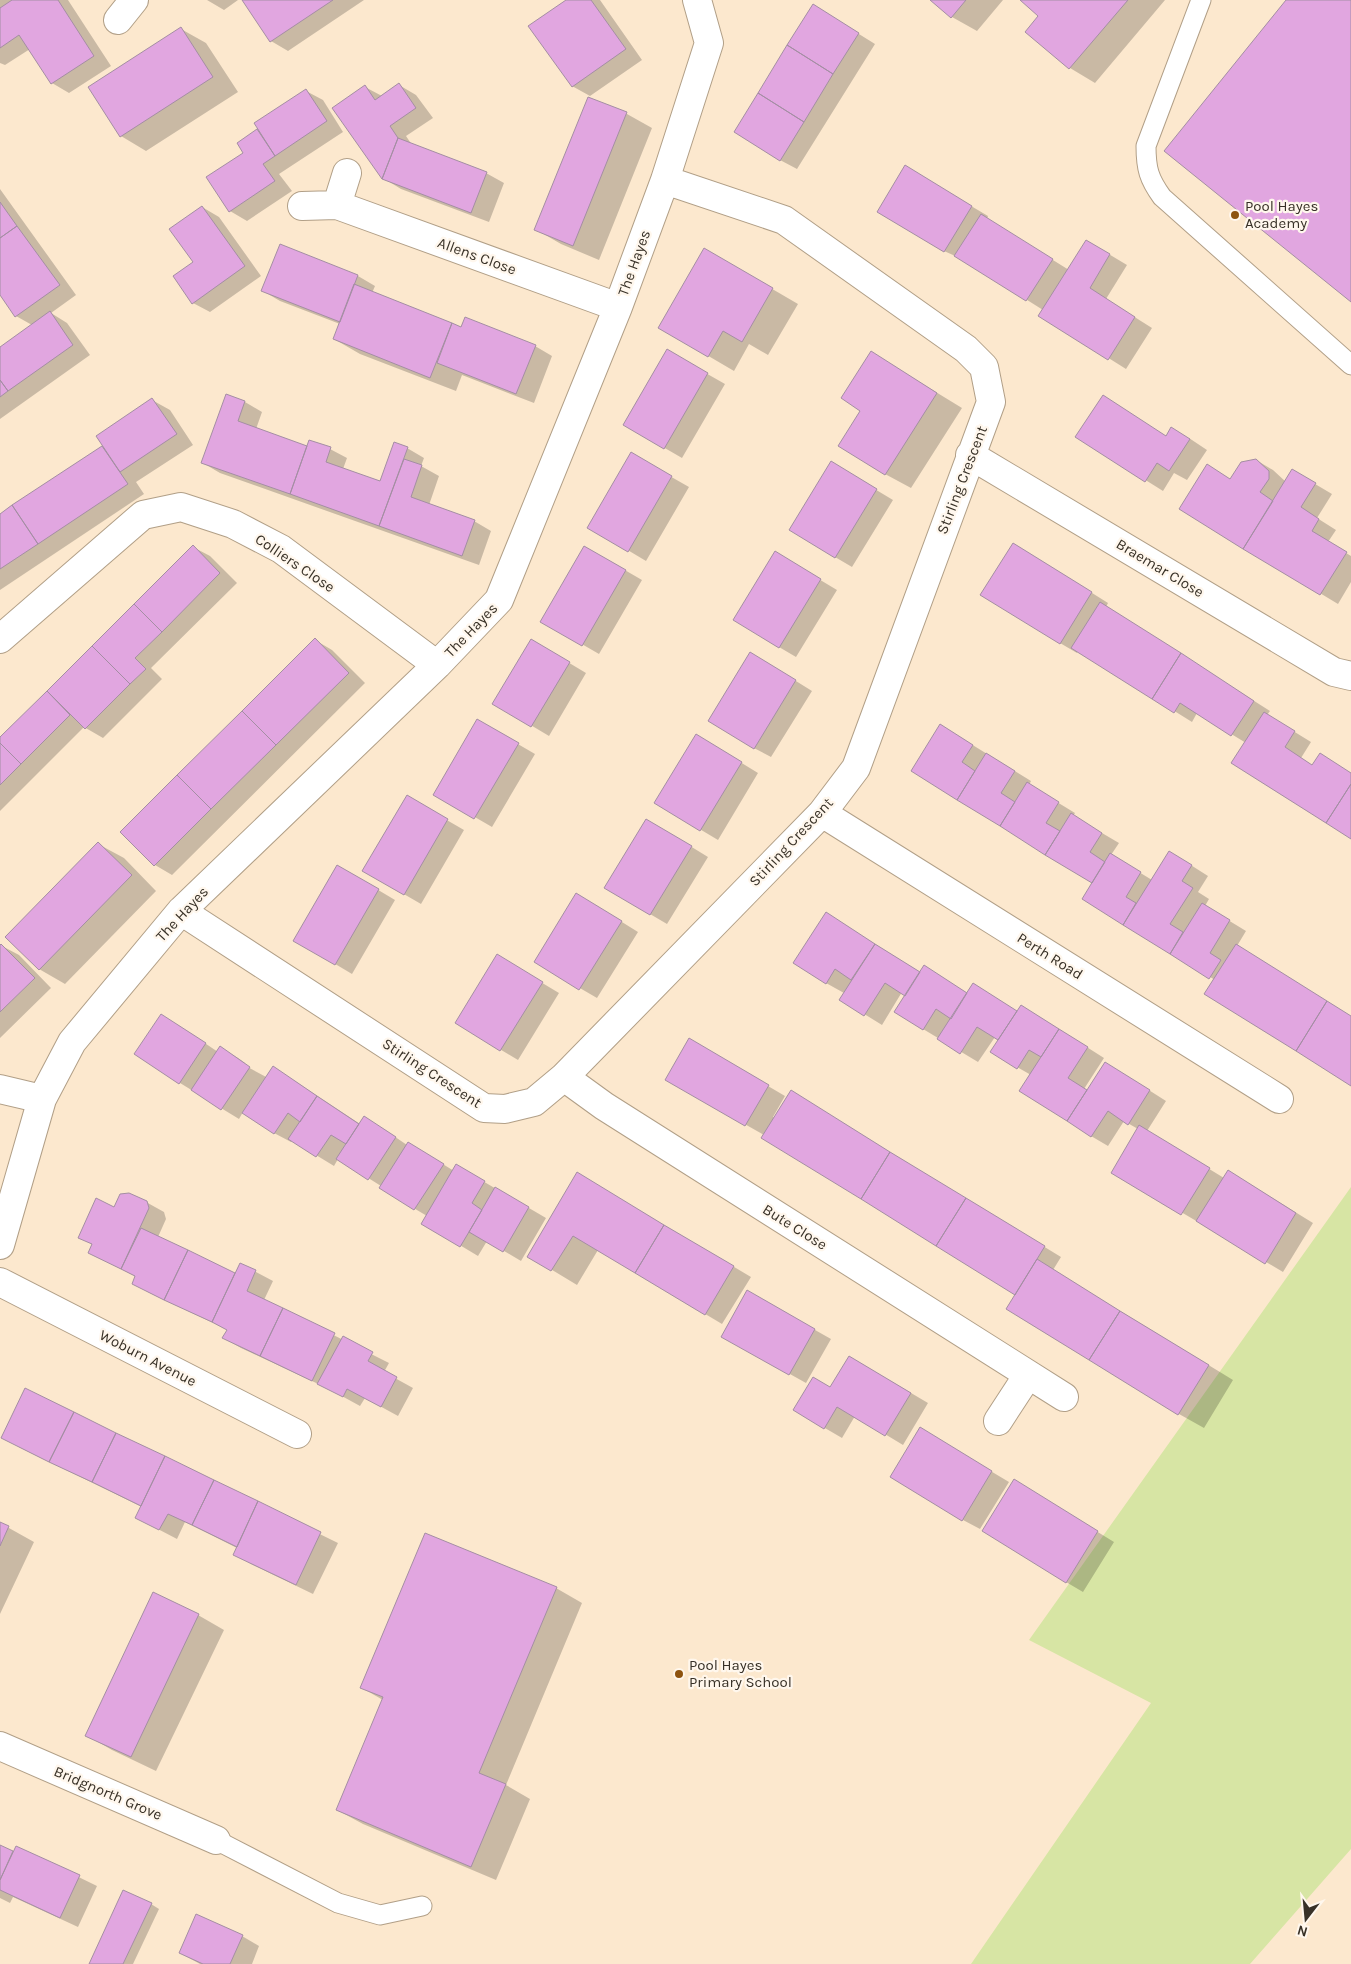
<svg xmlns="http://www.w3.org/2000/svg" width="1351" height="1964" font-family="Karla,sans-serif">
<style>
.green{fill:#d7e5a4}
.shadow{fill:#0003}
.building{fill:#e1a6e0;stroke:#a48ea3}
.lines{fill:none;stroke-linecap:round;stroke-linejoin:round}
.lane-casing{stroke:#b19f87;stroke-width:21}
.street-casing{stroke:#b19f87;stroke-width:30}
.lane{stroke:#fff;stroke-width:19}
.street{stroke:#fff;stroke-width:28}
.poi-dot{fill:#8e530f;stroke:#fff7ed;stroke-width:2}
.labels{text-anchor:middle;stroke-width:4.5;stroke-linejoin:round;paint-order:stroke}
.poi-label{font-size:15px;fill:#383127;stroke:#fff7ed;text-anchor:start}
.street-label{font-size:15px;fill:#383127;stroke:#fff7ed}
</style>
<rect width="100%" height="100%" fill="#fce8ce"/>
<path class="green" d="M1351,1187V1849L1250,1964H971L1151,1703L1029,1640Z"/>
<path class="shadow" d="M0,0H68L111,66L69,93L52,83L30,49L5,65L0,63Z
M207,0H238L224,10Z
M244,0H364L288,51L271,41Z
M568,0H600L642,60L590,96L572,86Z
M932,0H1003L977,31L952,17Z
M1022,0H1165L1095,83L1070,68L1027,32L1040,16Z
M830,16L875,44L797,169L780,160Z
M181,29L206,43L238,92L146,151L121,136Z
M399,85L416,95L433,118L406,136L412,145L486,173L504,183L489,222L401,189L383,178L365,87L382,96Z
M306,91L323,100L343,132L279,174L292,191L247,221L230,211L245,153L238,143L259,129Z
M589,98L627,114L652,128L599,260L561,244L535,229Z
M922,177L988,216L987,219L1069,270L1087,241L1127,265L1106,299L1152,328L1126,369L1040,315L1043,310L962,259L944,251Z
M0,189L76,295L51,313L67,323L90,355L0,419V348L32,325L16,316L0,293Z
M202,207L219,217L261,276L210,312L193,303L194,262Z
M281,246L358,276L375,286L372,293L462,328L535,346L552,356L534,403L462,375L456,391L360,354L334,339L340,324L280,301L263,291Z
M705,250L798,304L768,355L749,344L734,371L659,327Z
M667,351L725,384L682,458L625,425Z
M872,353L962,408L911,488L885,474L862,411Z
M227,395L245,402L262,412L256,429L308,447L330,449L347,458L343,469L381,482L407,448L424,458L421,466L439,476L429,505L474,521L491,531L479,565L220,473L203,463Z
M152,400L170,410L193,445L136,482L144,494L0,590V515L104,446Z
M1077,437L1189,438L1207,450L1187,480L1174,473L1163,491Z
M631,454L689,487L646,561L589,527Z
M1256,460L1273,470L1286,482L1310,481L1332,494L1317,518L1336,530L1328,542L1351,556V582L1338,604L1180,509L1230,479Z
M848,473L893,500L852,567L835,557Z
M193,547L210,556L237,583L151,668L162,679L103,738L84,727L0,811V739Z
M585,547L642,580L599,654L542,621Z
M1030,554L1108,603L1106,607L1270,711L1267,715L1311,742L1301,758L1313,766L1351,773V837L1246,743L1197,713L1192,722L1078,651L1077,653L1060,643Z
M792,563L837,590L796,657L779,647Z
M315,640L332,650L365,683L172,875L155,865Z
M531,640L586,673L549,736L494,703Z
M767,663L812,691L771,757L754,748Z
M478,721L535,754L492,827L435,794Z
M958,736L1031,781L1029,785L1075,813L1073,816L1119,843L1111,855L1152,880L1186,862L1208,876L1198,892L1209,899L1205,906L1246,931L1237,946L1351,1017V1084L1215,980L1083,899L1093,883L913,770Z
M714,746L758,773L718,840L656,803Z
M407,797L464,830L421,904L364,871Z
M664,830L708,857L667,924L650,914Z
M98,844L124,858L156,891L65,984L39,969Z
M338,866L395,900L352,974L295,940Z
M593,904L638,932L597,998L535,962Z
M843,924L921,973L968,994L991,995L1017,1012L1038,1016L1104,1058L1084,1089L1088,1091L1122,1073L1166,1101L1147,1131L1224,1178L1245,1181L1313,1223L1283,1272L1113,1172L1138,1129L1124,1121L1108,1146L1091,1136L1031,1075L1017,1067L999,1040L995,1037L978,1062L923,1029L907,995L902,992L882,1025L840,999L844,993L826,983Z
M2,946L19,955L51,988L0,1038V947Z
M514,966L559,993L518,1060L456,1023Z
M178,1025L218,1052L221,1048L238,1058L245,1063L244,1065L268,1078H290L360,1124L382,1128L407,1145L425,1153L454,1171L457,1166L546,1218L521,1261L487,1241L478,1256L423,1223L427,1216L380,1188L381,1186L338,1159L334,1166L293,1141L291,1142L274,1133L243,1112L239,1119L180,1083Z
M689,1040L785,1096L773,1117L775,1118L816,1107L1061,1257L1053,1270L1233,1380L1204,1428L1179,1414L1017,1294L764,1135L667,1080Z
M578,1174L751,1277L722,1324L598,1250L577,1285L529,1256Z
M146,1202L164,1212L166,1219L158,1237L236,1275L241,1264L256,1272L273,1281L264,1300L389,1363L384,1372L413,1388L398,1416L365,1398L360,1406L329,1389L241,1348L224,1338L228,1330L150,1293L133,1283L136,1277L90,1253L93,1245L79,1237L115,1208Z
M748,1292L831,1339L806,1383L722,1336Z
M850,1357L928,1403L903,1445L855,1416L842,1438L794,1410L831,1389Z
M26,1390L338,1543L313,1594L251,1564L234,1554L237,1548L185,1522L177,1539L154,1527L142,1507L19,1447Z
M937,1439L1009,1482L980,1529L963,1520Z
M1031,1491L1114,1542L1083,1592L1066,1582Z
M0,1523L34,1542L0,1614Z
M556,1588L582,1603L506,1785L530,1799L496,1880L363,1824L337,1810L383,1700L362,1688Z
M198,1615L224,1630L156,1771L112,1750L86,1735Z
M0,1846L14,1853L17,1847L97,1886L78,1927L13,1897L10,1903L0,1898Z
M151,1904L159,1909L133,1964H90Z
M242,1936L259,1946L252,1964H200L180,1953Z"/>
<path class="building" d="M12,0H58L94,56L51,84L19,35L0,48V8Z
M242,0H333L270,42Z
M566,0H591L626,49L572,87L528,26Z
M930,0H966L951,18Z
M1020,0H1128L1069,69L1025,32L1038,16Z
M1286,0H1351V302L1164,151Z
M813,4L859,33L833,74L787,45Z
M181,27L213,77L120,137L88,87Z
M787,45L833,74L804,122L758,93Z
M399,83L416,108L390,126L398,138L382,179L332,108L365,85L375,100Z
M306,89L327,121L275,156L254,123Z
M758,93L804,122L780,161L734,132Z
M588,97L627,112L573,246L534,230Z
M257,129L275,156L263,164L275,181L229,212L206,177L243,153L237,143Z
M398,138L487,172L471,213L382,179Z
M905,165L972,206L944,252L877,212Z
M0,202L17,226L0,238Z
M202,206L245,266L192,304L173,276L193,262L169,229Z
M981,214L1053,259L1026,301L954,256Z
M17,226L60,285L15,317L0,295V238Z
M1086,240L1110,254L1090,288L1135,317L1108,360L1038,316Z
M280,244L358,275L340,322L261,291Z
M704,248L773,288L742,342L723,331L708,357L658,328Z
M354,284L452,323L430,378L333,339Z
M50,311L73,345L8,391L0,380V347Z
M465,317L536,345L516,394L437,363L452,323L461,327Z
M667,349L708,373L664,449L623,425Z
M871,351L937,393L885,475L838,446L860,411L841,398Z
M0,380L8,391L0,397Z
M226,394L245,401L238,421L307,446L290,494L201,463Z
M1103,395L1166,436L1171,427L1190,439L1169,471L1157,463L1145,482L1075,437Z
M152,398L177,434L120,472L96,436Z
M309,440L331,447L326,462L380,481L394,442L408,447L379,526L290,494Z
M102,446L128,484L38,544L12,505Z
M631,452L672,476L628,552L587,528Z
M404,459L422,465L411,497L475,520L462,556L379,526Z
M1256,459L1269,471V479L1260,492L1273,501L1243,549L1179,509L1207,464L1230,479L1241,462Z
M831,461L877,489L835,558L789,530Z
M1292,469L1316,483L1301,507L1319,519L1312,531L1347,552L1320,595L1243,549Z
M12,505L38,544L0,569V514Z
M1013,543L1092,592L1060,644L980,595Z
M193,545L220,573L162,632L134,604Z
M584,546L626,570L582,646L540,622Z
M775,551L821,579L779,648L733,620Z
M1100,602L1181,653L1152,699L1071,648Z
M134,604L162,632L135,658L146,669L130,684L92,646Z
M315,638L349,673L276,745L242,711Z
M531,639L570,662L531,727L492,704Z
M92,646L130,684L85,729L47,691Z
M750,652L796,680L754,749L708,721Z
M1181,653L1254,701L1231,736L1180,703L1174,713L1152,699Z
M47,691L70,715L21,764L0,743V737Z
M242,711L276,745L211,809L177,775Z
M1264,712L1295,731L1285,747L1312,765L1320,753L1351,773V784L1326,823L1231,763Z
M477,719L519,743L474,819L433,795Z
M940,724L973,745L962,762L975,771L957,800L911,771Z
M696,734L742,762L700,831L654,803Z
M0,743L21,764L0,785Z
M986,753L1015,771L1001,793L1015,802L1000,826L957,800Z
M177,775L211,809L154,866L120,832Z
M1027,782L1059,802L1046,823L1060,831L1045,855L1000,826Z
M1351,784V839L1326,823Z
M407,795L448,819L404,895L362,871Z
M1071,813L1102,833L1090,852L1105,862L1092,883L1045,855Z
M646,819L692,846L650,915L604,888Z
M98,842L132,875L39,970L5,937Z
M1169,851L1192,865L1182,881L1193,888L1170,924L1183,932L1170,954L1123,925Z
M1110,853L1141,872L1126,897L1136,903L1123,925L1082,899Z
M337,865L379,889L335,965L293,941Z
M576,893L622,921L579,990L534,962Z
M1202,903L1230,920L1210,953L1221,960L1209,979L1170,954Z
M826,912L875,944L851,980L835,969L826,984L793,963Z
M1,944L35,978L0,1012V945Z
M875,944L920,972L905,996L885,983L864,1016L839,1000Z
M1236,944L1327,1001L1296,1051L1204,994Z
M497,954L543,982L500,1051L455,1023Z
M924,965L967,993L951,1019L936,1009L923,1030L894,1012Z
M973,983L1017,1011L998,1040L977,1027L960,1054L937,1039Z
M1327,1001L1351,1016V1086L1296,1051Z
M1021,1005L1059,1029L1041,1057L1029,1050L1017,1069L990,1052Z
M161,1014L206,1043L179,1084L134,1054Z
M1059,1029L1088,1047L1068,1078L1087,1090L1067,1121L1019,1091Z
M689,1038L769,1085L745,1126L665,1080Z
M220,1046L250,1067L221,1110L191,1090Z
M1105,1062L1150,1090L1128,1125L1108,1111L1091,1137L1067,1121Z
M273,1066L317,1096L300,1122L288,1113L274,1134L242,1113Z
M791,1090L890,1152L861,1199L761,1138Z
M317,1096L359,1124L346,1144L331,1135L316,1157L288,1139Z
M364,1116L396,1137L368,1180L336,1159Z
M1139,1125L1210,1168L1181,1215L1111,1173Z
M408,1142L444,1164L414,1210L379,1188Z
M890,1152L966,1198L936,1246L861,1199Z
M456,1164L485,1181L472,1203L482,1210L460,1247L421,1224Z
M1228,1170L1296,1213L1265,1264L1196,1221Z
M577,1172L664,1225L635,1273L573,1236L551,1271L527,1257Z
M495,1187L529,1207L503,1252L469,1232Z
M129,1193L147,1201L149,1208L121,1269L88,1253L92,1244L78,1238L96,1198L114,1207L120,1194Z
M966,1198L1045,1246L1015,1295L936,1246Z
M664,1225L734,1266L705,1315L635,1273Z
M141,1228L188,1250L164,1300L132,1284L135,1276L121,1269Z
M188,1250L235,1273L212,1322L164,1300Z
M1037,1259L1120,1311L1089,1360L1006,1309Z
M240,1263L256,1270L247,1291L283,1308L260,1356L222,1338L227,1330L212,1322Z
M747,1290L815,1329L789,1375L721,1337Z
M283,1308L335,1333L312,1381L260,1356Z
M1120,1311L1209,1365L1178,1415L1089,1360Z
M343,1336L373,1352L368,1361L397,1377L381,1407L347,1389L343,1397L317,1384Z
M849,1356L911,1393L885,1436L837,1407L824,1429L793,1410L813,1377L830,1387Z
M25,1388L74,1412L49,1462L1,1438Z
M74,1412L116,1433L92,1482L49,1462Z
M920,1427L992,1471L962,1521L890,1477Z
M116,1433L165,1456L141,1506L92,1482Z
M165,1456L214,1480L192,1525L168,1514L159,1530L135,1518Z
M1014,1479L1098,1531L1066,1583L982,1531Z
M214,1480L258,1501L237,1547L192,1525Z
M258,1501L321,1532L296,1585L233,1555Z
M0,1522L9,1526L0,1546Z
M425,1533L557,1587L479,1773L506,1784L471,1867L336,1810L383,1697L360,1688Z
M153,1592L199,1614L131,1757L85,1736Z
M0,1845L13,1851L0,1880Z
M16,1846L80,1875L60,1918L0,1890V1880Z
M123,1890L152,1903L123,1964H89Z
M196,1914L243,1935L230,1964H203L179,1953Z"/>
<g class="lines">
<defs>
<path id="lane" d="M1201,0L1146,146C1146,169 1149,179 1162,197L1351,365
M216,1840L338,1903L380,1915L422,1906"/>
<path id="street" d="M118,20L134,0
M337,205L618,307
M302,206L337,205L347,173
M970,455L1334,672L1351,676
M0,639L143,515L181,507L233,524L281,549L437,665
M822,813L1279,1099
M181,911L484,1108L505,1109L534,1102L564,1077L822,813L856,768L991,402L984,367L966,349L784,220L665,180
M564,1077L604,1106L1064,1397
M0,1089L42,1099L72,1042L181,911L437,665L499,600L618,307L665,180L709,43L697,0
M0,1245L42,1099
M0,1282L297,1434
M998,1421L1028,1375
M0,1746L216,1840"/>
</defs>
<use href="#lane" class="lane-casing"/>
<use href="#street" class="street-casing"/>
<use href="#lane" class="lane"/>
<use href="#street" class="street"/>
</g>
<g class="poi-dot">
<circle cx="1235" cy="215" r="5"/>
<circle cx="679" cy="1674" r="5"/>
</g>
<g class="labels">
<g class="poi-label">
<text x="1245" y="211">Pool Hayes<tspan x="1245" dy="17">Academy</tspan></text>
<text x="689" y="1670">Pool Hayes<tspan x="689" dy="17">Primary School</tspan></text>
</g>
<g class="street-label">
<text transform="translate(477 256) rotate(20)" y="5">Allens Close</text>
<text transform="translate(634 263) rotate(-70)" y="5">The Hayes</text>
<text transform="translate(962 480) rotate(-69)" y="5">Stirling Crescent</text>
<text transform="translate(295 563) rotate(34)" y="5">Colliers Close</text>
<text transform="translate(1160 568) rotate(31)" y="5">Braemar Close</text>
<text transform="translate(471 630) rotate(-46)" y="5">The Hayes</text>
<text transform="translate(791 842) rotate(-47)" y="5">Stirling Crescent</text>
<text transform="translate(182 914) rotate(-47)" y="5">The Hayes</text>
<text transform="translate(1050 956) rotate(32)" y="5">Perth Road</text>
<text transform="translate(432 1073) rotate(33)" y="5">Stirling Crescent</text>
<text transform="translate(795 1227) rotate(32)" y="5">Bute Close</text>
<text transform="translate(148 1358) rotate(27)" y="5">Woburn Avenue</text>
<text transform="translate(108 1793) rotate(23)" y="5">Bridgnorth Grove</text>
</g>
</g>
<g transform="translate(1306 1919) rotate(196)" stroke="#fff7ed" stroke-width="4" paint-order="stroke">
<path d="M0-4L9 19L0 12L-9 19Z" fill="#383127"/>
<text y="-8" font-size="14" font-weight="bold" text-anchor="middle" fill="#383127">N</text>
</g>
</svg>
